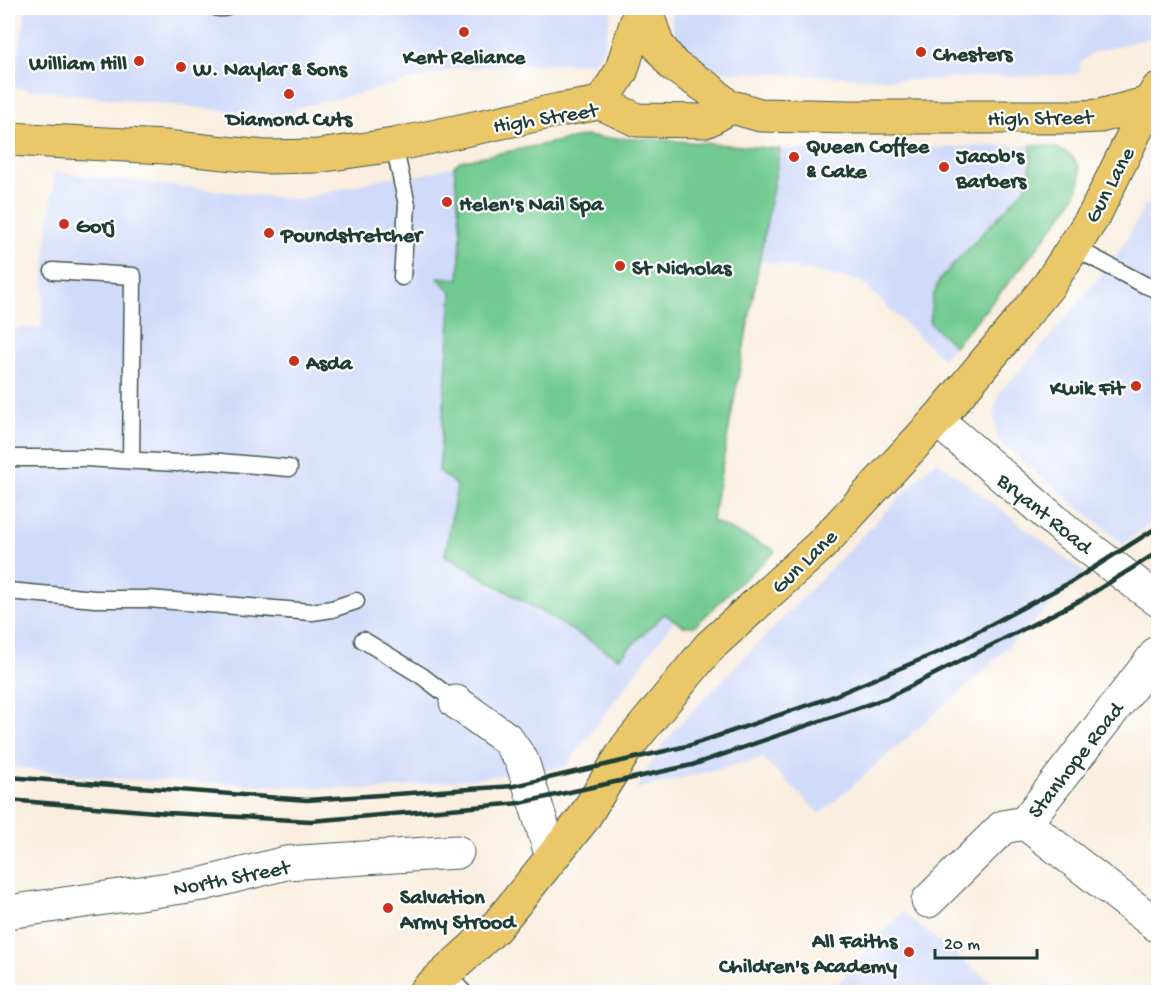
<svg xmlns="http://www.w3.org/2000/svg" width="1166" height="1000" font-family="'Gochi Hand',sans-serif">
<style>
.built{fill:#d0daf9}
.green{fill:#71ca90;stroke:#488462;stroke-width:1.5}
.lines{fill:none;stroke-linecap:round;stroke-linejoin:round}
.service-casing{stroke:#40584e;stroke-width:19}
.minor-casing{stroke:#40584e;stroke-width:35}
.primary-casing{stroke:#40584e;stroke-width:35}
.service{stroke:#fff;stroke-width:16}
.minor{stroke:#fff;stroke-width:33}
.primary{stroke:#eac769;stroke-width:33}
.rail{stroke:#1f3d34;stroke-width:4.5}
.poi-dot{fill:#c8321e;stroke:#fff;stroke-width:2}
.labels{text-anchor:middle;stroke-width:4.5;stroke-linejoin:round;paint-order:stroke}
.poi-label{font-size:22px;font-weight:bold;fill:#1f3d34;stroke:#fff;text-anchor:start}
.street-label{font-size:22px;fill:#1f3d34;stroke:#fff}
</style>
<rect width="100%" height="100%" fill="#fff"/>
<filter id="ink" filterUnits="userSpaceOnUse"><feTurbulence type="fractalNoise" baseFrequency=".0167" numOctaves="2"/><feDisplacementMap in="SourceGraphic" scale="12" xChannelSelector="R" yChannelSelector="G"/><feConvolveMatrix kernelMatrix="1 2 1 2 8 2 1 2 1" color-interpolation-filters="sRGB"/></filter>
<filter id="wash" filterUnits="userSpaceOnUse"><feTurbulence type="fractalNoise" baseFrequency=".008" numOctaves="4" result="noise"/><feDisplacementMap in="SourceGraphic" scale="24" xChannelSelector="R" yChannelSelector="G"/><feGaussianBlur stdDeviation="1.35" result="paint"/><feColorMatrix in="noise" values="0 0 0 0 0 0 0 0 0 0 0 0 0 0 0 0 0 1.4 0 .05"/><feComposite in="paint" operator="in"/></filter>
<g filter="url(#wash)">
<rect width="100%" height="100%" fill="#f9eedf"/>
<path class="built" d="M26,8H612L603,51L594,62L482,66L454,69L366,92L295,108L293,118L13,88Z
M671,8H1158V36L1093,52L1080,63L1081,70L1077,74L910,80L728,72L704,67L689,55L676,36L672,25Z
M1158,125V518L1123,544L1003,445L997,436L994,415L999,393L1043,345L1081,300L1122,247L1146,204H1153Z
M1031,145L1030,176L1025,188L940,279L930,323L954,346L943,359L860,281L760,261L780,149H892Z
M454,166L461,233L685,605L566,767L376,790L97,778L8,766V329L41,327L46,250L55,172L298,200L388,177H413Z
M936,460L1087,575L1083,574L980,674L820,814L763,758L636,789L661,746L699,704Z
M902,912L1003,992H831Z"/>
<path class="green" d="M586,136L604,138L650,139L780,149L712,521L768,547L774,550V553L736,586L695,626H684L664,614L619,658L445,555L457,486L439,471L452,293L437,277L459,279L461,233L454,166L460,161Z
M1031,145C1054,144 1087,154 1079,185C1075,200 1062,216 1052,228C1022,269 988,307 954,346L930,323L932,299L940,279L1025,188L1030,176Z"/>
</g>
<g filter="url(#ink)">
<g class="lines">
<defs>
<path id="service" d="M218,8H224
M394,145L407,205L402,277
M1073,247L1145,285L1158,290
M53,271L133,276L131,461
M8,458H84L177,463L210,461L289,468
M8,591L95,599H148L312,612L332,609L356,601
M363,640L422,676L456,702
M446,974L463,992"/>
<path id="minor" d="M937,420L1069,533L1158,600
M456,702L507,739L522,761L552,857
M1025,823L1158,926
M928,901L1003,827L1025,823L1158,652
M8,912L203,884L286,863L457,852"/>
<path id="primary" d="M645,8L657,44L674,66L709,89L729,108
M601,103L621,72L641,8
M8,139L165,147L265,157L318,156L394,145L559,110L601,103L637,120L706,121L729,108H736L760,115L851,117H1079L1100,116L1149,103H1158
M425,992L495,928L583,819L627,747L709,647L821,545L937,420L1013,329L1049,285L1095,214L1149,103L1158,89"/>
</defs>
<use href="#service" class="service-casing"/>
<use href="#minor" class="minor-casing"/>
<use href="#primary" class="primary-casing"/>
<use href="#service" class="service"/>
<use href="#minor" class="minor"/>
<use href="#primary" class="primary"/>
<path class="rail" d="M8,777L307,800L514,786L691,745L829,698L941,651L1071,582L1158,527
M8,800L168,813L311,821L520,803L692,765L887,698L1083,599L1158,552"/>
</g>
</g>
<g class="poi-dot">
<circle cx="464" cy="32" r="6"/>
<circle cx="921" cy="52" r="6"/>
<circle cx="139" cy="61" r="6"/>
<circle cx="181" cy="67" r="6"/>
<circle cx="289" cy="94" r="6"/>
<circle cx="794" cy="157" r="6"/>
<circle cx="944" cy="167" r="6"/>
<circle cx="447" cy="202" r="6"/>
<circle cx="64" cy="224" r="6"/>
<circle cx="269" cy="233" r="6"/>
<circle cx="620" cy="266" r="6"/>
<circle cx="294" cy="361" r="6"/>
<circle cx="1136" cy="386" r="6"/>
<circle cx="388" cy="908" r="6"/>
<circle cx="909" cy="952" r="6"/>
</g>
<g class="labels">
<g class="poi-label">
<text x="933" y="60">Chesters</text>
<text x="464" y="63" text-anchor="middle">Kent Reliance</text>
<text x="127" y="69" text-anchor="end">William Hill</text>
<text x="193" y="75">W. Naylar &amp; Sons</text>
<text x="289" y="125" text-anchor="middle">Diamond Cuts</text>
<text x="806" y="152">Queen Coffee<tspan x="806" dy="25">&amp; Cake</tspan></text>
<text x="956" y="162">Jacob's<tspan x="956" dy="25">Barbers</tspan></text>
<text x="459" y="210">Helen's Nail Spa</text>
<text x="76" y="232">Gorj</text>
<text x="281" y="241">Poundstretcher</text>
<text x="632" y="274">St Nicholas</text>
<text x="306" y="369">Asda</text>
<text x="1124" y="394" text-anchor="end">Kwik Fit</text>
<text x="400" y="903">Salvation<tspan x="400" dy="25">Army Strood</tspan></text>
<text x="897" y="947" text-anchor="end">All Faiths<tspan x="897" dy="25">Children's Academy</tspan></text>
</g>
<g class="street-label">
<text transform="translate(545 116) rotate(-9)" y="8">High Street</text>
<text transform="translate(1040 116) rotate(-1)" y="8">High Street</text>
<text transform="translate(1108 184) rotate(-62)" y="8">Gun Lane</text>
<text transform="translate(1046 512) rotate(39)" y="8">Bryant Road</text>
<text transform="translate(803 560) rotate(-44)" y="8">Gun Lane</text>
<text transform="translate(1074 759) rotate(-52)" y="8">Stanhope Road</text>
<text transform="translate(231 876) rotate(-11)" y="8">North Street</text>
</g>
</g>
<rect width="1166" height="1000" fill="none" stroke="#fff" stroke-width="30"/>
<path d="M935 949v9h102v-9" fill="none" stroke="#1f3d34" stroke-width="3"/>
<text x="944" y="949" font-size="18" fill="#1f3d34" stroke="#ffffff" stroke-width="4.5" paint-order="stroke">20 m</text>
</svg>
